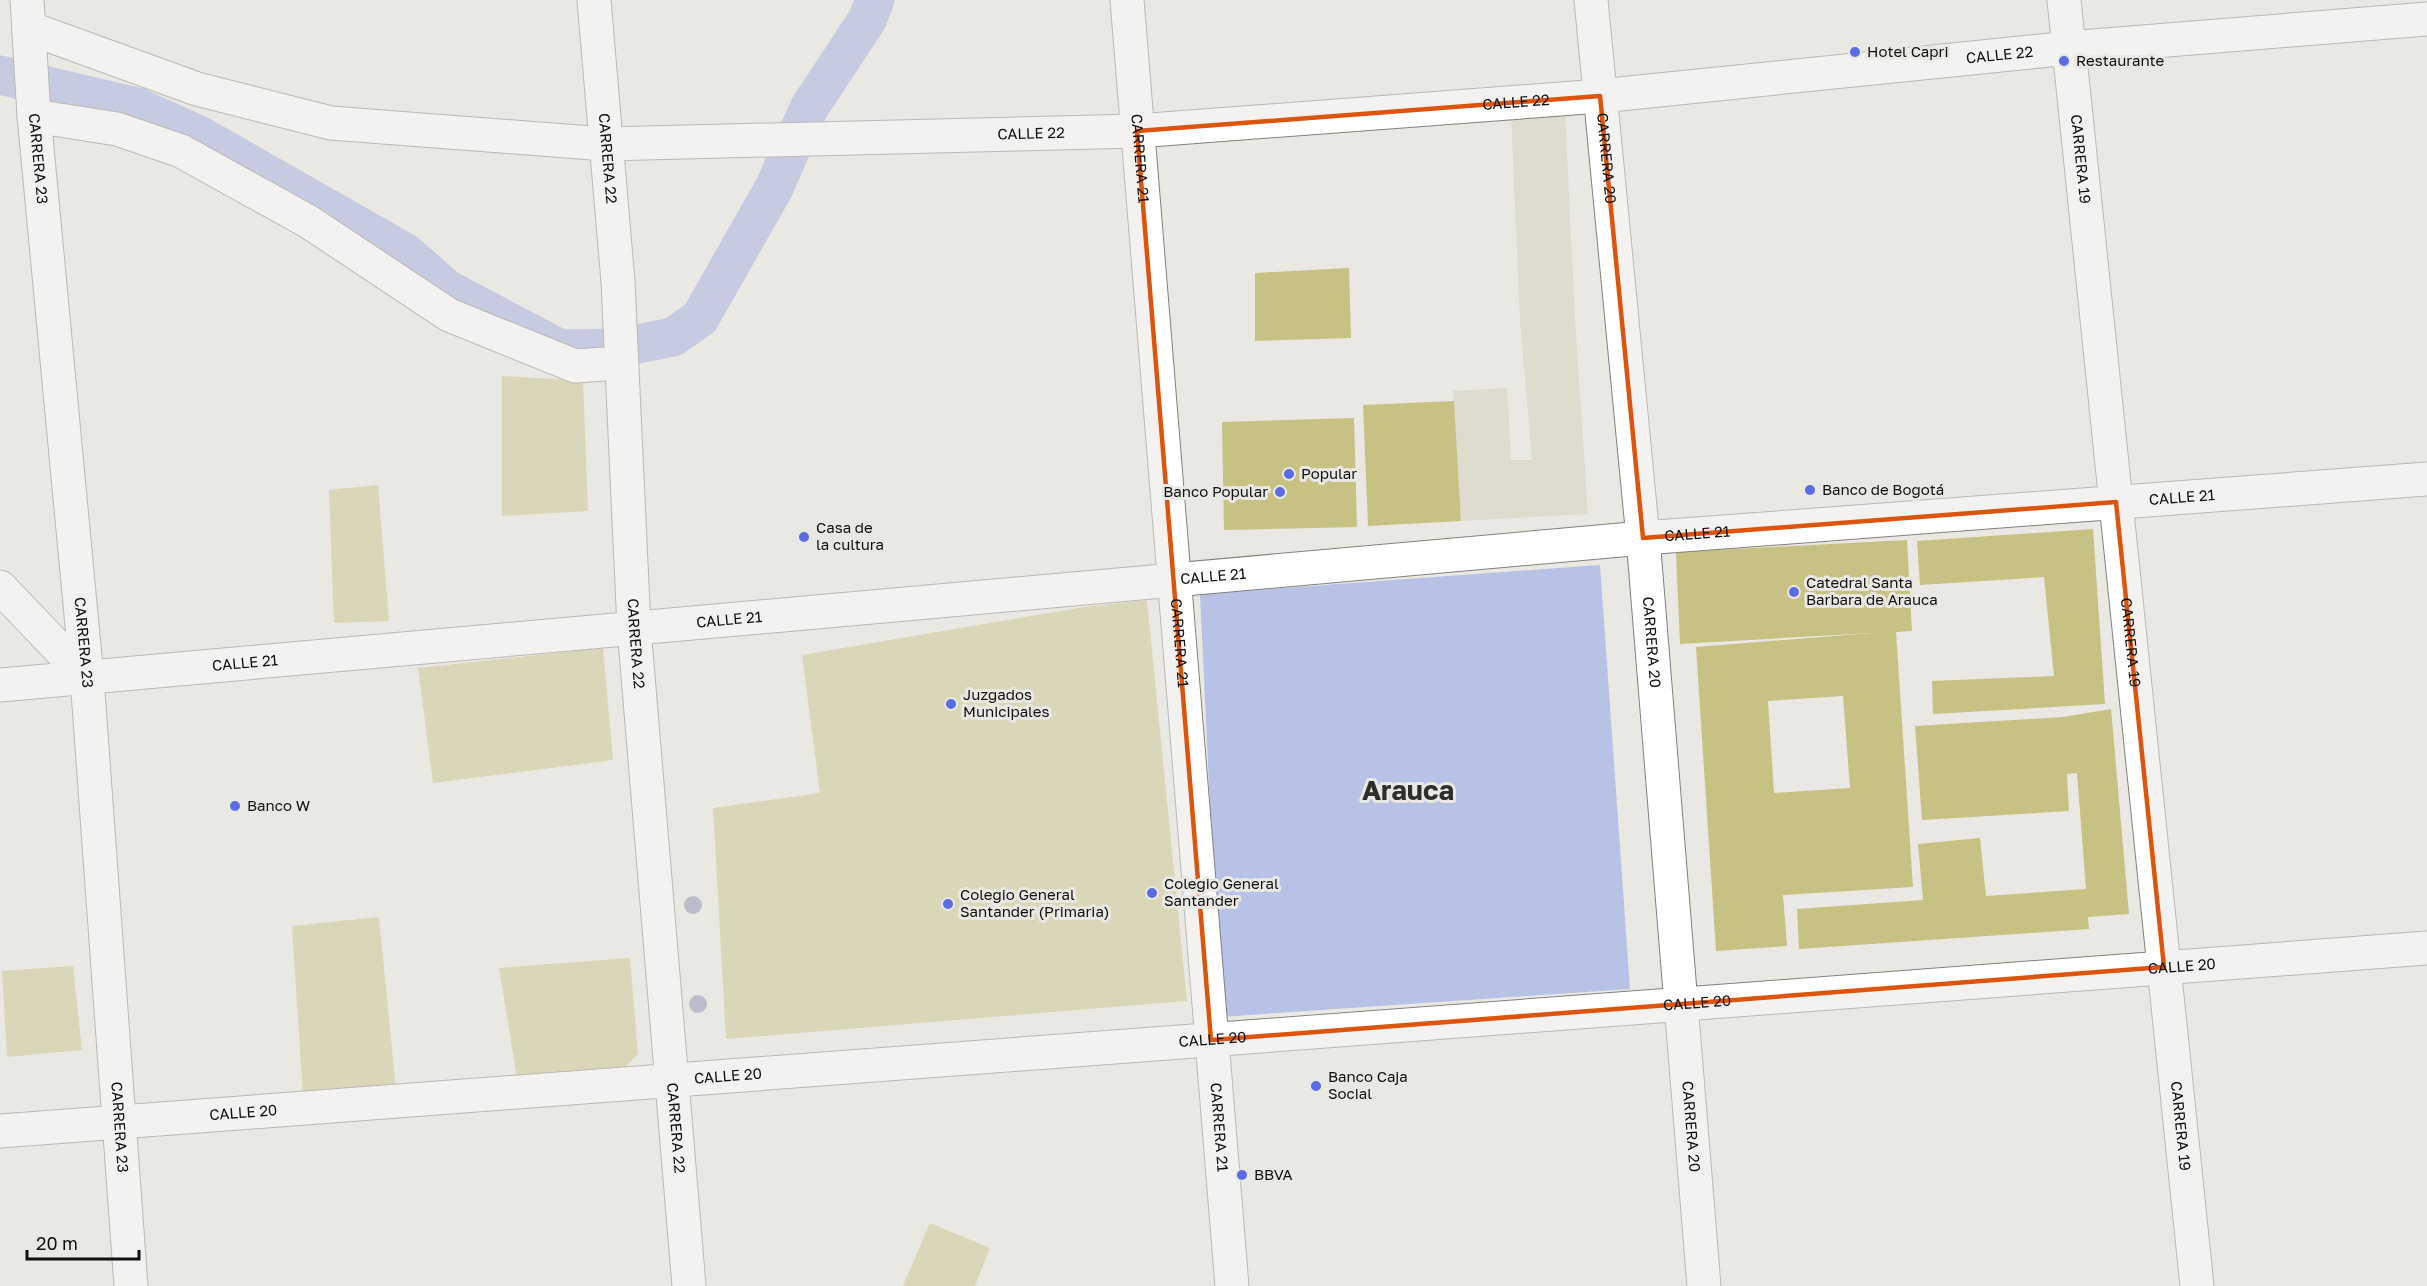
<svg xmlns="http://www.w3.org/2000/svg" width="2427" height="1286" font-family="'Golos Text',sans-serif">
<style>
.built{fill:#dddccf}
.green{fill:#b8c1e6}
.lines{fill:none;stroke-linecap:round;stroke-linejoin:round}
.canal{stroke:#9ca9df;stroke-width:39}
.building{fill:#c8c184;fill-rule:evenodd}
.minor-casing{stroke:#82817d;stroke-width:35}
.minor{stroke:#fff;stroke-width:33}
.tree{fill:#858aac}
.marked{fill:none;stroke:#dd550c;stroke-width:4.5;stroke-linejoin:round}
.poi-dot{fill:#5b6be2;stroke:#e9e8e3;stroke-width:2}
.labels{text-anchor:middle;stroke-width:6;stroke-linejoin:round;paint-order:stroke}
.poi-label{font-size:15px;fill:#11100f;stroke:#e9e8e3;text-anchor:start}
.street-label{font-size:15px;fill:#11100f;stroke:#e9e8e3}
.town-label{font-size:27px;font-weight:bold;fill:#2e2e2a;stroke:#e9e8e3}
</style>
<rect width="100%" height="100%" fill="#e9e8e3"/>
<path class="built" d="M1565,112L1575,319L1588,514L1461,521L1453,391L1507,388L1511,460H1532L1520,321L1511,114Z"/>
<path class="green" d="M1600,565L1630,989L1220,1017L1200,594Z"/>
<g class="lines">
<path class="canal" d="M0,75L137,107L199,135L406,253L447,289L560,349L616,348L673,337L700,318L774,188L809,108L867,20L875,0"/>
</g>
<path class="building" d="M1349,268L1351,338L1255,341V273Z
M502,376L583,381L588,511L502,516Z
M1454,401L1461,521L1368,526L1363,405Z
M1354,418L1357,527L1224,530L1222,422Z
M378,485L389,621L334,623L329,490Z
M2093,529L2105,704L1933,714L1932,681L2054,676L2044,577L1920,585L1917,541Z
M1907,540L1912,631L1896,632L1913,887L1783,895L1787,946L1716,951L1696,647L1871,633L1680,644L1676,552ZM1843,696L1850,788L1774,793L1768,701Z
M1147,600L1187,1001L726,1039L713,808L820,793L802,655L1084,607Z
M603,648L613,760L433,783L418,668Z
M2111,709L2129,914L2088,917L2089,929L1799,949L1797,909L1923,900L1918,844L1980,838L1986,896L2086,889L2077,773L2067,774L2069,811L1922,820L1915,726L2063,717Z
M379,917L396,1090L303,1097L292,926Z
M630,958L638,1054L618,1074L517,1078L499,968Z
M73,966L82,1050L7,1057L2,971Z
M930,1223L990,1248L975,1286H903Z"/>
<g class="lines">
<defs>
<g id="minor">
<path id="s1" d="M27,0L34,116L87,678L131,1286"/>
<path id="s2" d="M594,0L618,282L634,628L689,1286"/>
<path id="s3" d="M1127,0L1232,1286"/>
<path id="s4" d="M1591,0L1643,538L1704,1286"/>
<path id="s5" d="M2064,0L2197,1286"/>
<path id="s6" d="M29,28L197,89L331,123L605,144L1137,131L1600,96L2069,48L2427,19"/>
<path d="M34,116L117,129L181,151L309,222L449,315L575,366L621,363"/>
<path d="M0,587L87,678"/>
<path id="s7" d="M0,685L1643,538L2427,479"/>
<path id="s8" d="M0,1131L2427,948"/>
</g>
</defs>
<use href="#minor" class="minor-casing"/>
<use href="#minor" class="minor"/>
</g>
<g class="tree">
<circle cx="693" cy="905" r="9"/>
<circle cx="698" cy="1004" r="9"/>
</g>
<path d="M0 0H2427V1286H0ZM1600,96L1643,538L2116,502L2164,967L1211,1040L1137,131Z" fill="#e9e8e3" fill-opacity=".55" fill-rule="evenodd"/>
<path class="marked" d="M1600,96L1643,538L2116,502L2164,967L1211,1040L1137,131Z"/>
<g class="poi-dot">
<circle cx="1855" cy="52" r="6"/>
<circle cx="2064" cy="61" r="6"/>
<circle cx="1289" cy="474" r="6"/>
<circle cx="1810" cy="490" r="6"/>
<circle cx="1280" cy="492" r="6"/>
<circle cx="804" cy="537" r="6"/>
<circle cx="1794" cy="592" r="6"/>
<circle cx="951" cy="704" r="6"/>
<circle cx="235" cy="806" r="6"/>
<circle cx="1152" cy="893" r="6"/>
<circle cx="948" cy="904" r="6"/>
<circle cx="1316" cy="1086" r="6"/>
<circle cx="1242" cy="1175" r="6"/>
</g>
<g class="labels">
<g class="poi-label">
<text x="1867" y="57">Hotel Capri</text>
<text x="2076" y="66">Restaurante</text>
<text x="1301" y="479">Popular</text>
<text x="1822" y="495">Banco de Bogotá</text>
<text x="1268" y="497" text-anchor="end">Banco Popular</text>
<text x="816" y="533">Casa de<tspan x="816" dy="17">la cultura</tspan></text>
<text x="1806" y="588">Catedral Santa<tspan x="1806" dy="17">Barbara de Arauca</tspan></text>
<text x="963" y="700">Juzgados<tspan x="963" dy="17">Municipales</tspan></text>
<text x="247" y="811">Banco W</text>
<text x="1164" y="889">Colegio General<tspan x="1164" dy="17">Santander</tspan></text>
<text x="960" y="900">Colegio General<tspan x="960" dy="17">Santander (Primaria)</tspan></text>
<text x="1328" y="1082">Banco Caja<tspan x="1328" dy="17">Social</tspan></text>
<text x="1254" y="1180">BBVA</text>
</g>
<g class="street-label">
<text dy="5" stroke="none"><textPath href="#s6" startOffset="1990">CALLE 22</textPath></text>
<text dy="5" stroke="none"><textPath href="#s6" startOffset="1504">CALLE 22</textPath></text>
<text dy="5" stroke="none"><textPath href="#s6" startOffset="1018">CALLE 22</textPath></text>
<text dy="5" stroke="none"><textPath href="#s2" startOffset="159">CARRERA 22</textPath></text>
<text dy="5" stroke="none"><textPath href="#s1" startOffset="159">CARRERA 23</textPath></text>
<text dy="5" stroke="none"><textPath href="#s3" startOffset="159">CARRERA 21</textPath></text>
<text dy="5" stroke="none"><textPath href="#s4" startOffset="159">CARRERA 20</textPath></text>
<text dy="5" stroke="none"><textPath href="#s5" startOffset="160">CARRERA 19</textPath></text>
<text dy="5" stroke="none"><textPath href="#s7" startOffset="2190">CALLE 21</textPath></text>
<text dy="5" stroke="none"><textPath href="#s7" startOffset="1704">CALLE 21</textPath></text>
<text dy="5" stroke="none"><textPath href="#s7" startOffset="1218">CALLE 21</textPath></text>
<text dy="5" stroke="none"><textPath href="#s7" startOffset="732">CALLE 21</textPath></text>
<text dy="5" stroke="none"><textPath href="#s1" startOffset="645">CARRERA 23</textPath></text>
<text dy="5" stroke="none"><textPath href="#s2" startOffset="645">CARRERA 22</textPath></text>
<text dy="5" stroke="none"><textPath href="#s3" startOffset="645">CARRERA 21</textPath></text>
<text dy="5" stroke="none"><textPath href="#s4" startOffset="645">CARRERA 20</textPath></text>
<text dy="5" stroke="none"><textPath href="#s5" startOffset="646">CARRERA 19</textPath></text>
<text dy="5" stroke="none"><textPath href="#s7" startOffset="246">CALLE 21</textPath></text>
<text dy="5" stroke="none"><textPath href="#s8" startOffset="2188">CALLE 20</textPath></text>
<text dy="5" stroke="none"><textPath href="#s8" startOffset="1702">CALLE 20</textPath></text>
<text dy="5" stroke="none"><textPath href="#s8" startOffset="1216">CALLE 20</textPath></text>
<text dy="5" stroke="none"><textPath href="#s8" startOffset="730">CALLE 20</textPath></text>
<text dy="5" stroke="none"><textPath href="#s8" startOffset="244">CALLE 20</textPath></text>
<text dy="5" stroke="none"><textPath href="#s5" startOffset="1132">CARRERA 19</textPath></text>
<text dy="5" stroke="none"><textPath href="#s1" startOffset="1131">CARRERA 23</textPath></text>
<text dy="5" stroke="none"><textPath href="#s3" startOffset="1131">CARRERA 21</textPath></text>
<text dy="5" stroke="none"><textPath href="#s4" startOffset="1131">CARRERA 20</textPath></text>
<text dy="5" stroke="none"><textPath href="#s2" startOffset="1131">CARRERA 22</textPath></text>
</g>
<g class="town-label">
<text x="1408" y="800">Arauca</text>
</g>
</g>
<path d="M27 1250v9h112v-9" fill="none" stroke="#11100f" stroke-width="3"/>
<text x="36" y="1250" font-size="18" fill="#11100f" stroke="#e9e8e3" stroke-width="4.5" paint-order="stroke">20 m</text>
</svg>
